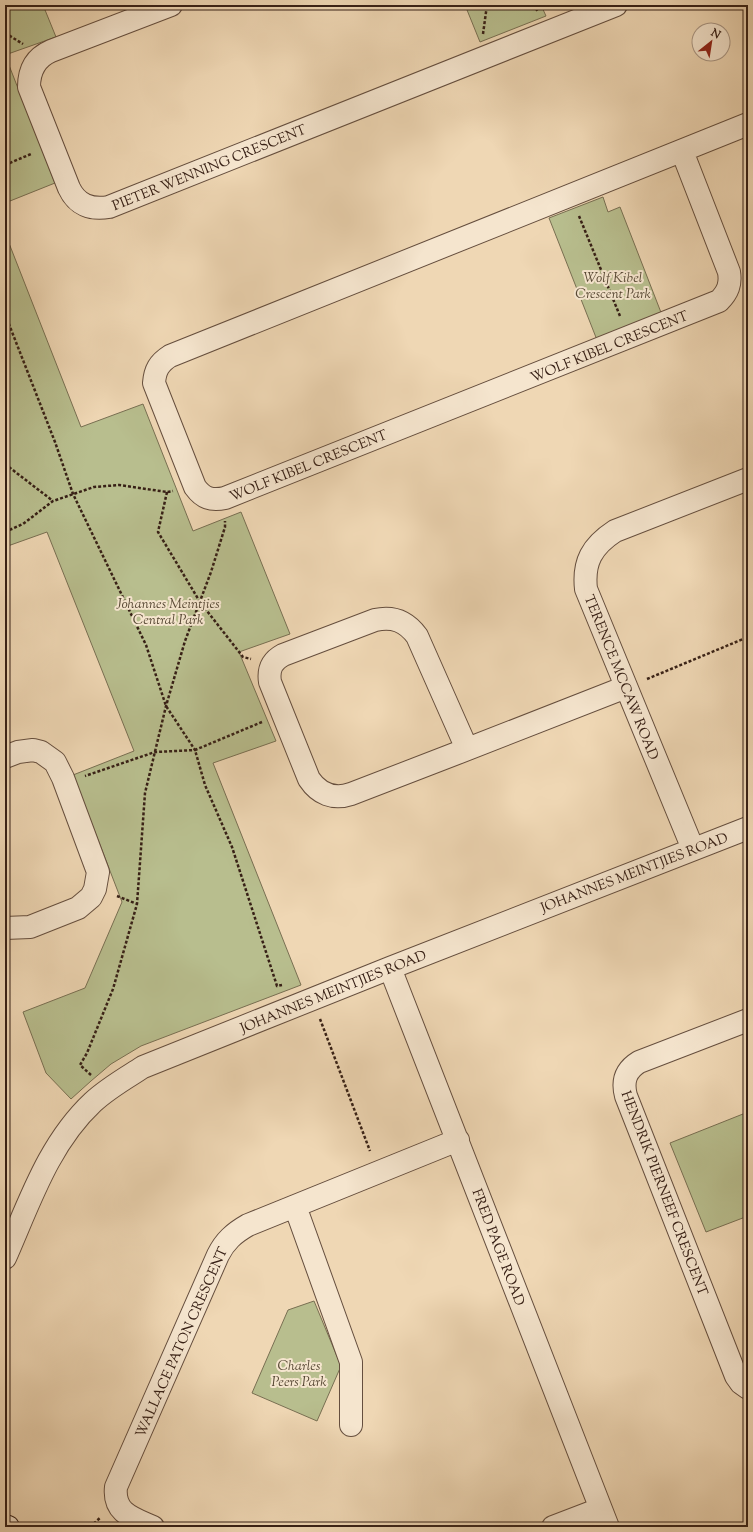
<svg xmlns="http://www.w3.org/2000/svg" width="753" height="1532" font-family="'Sorts Mill Goudy',serif">
<style>
.green{fill:#b8be8e;stroke:#786f52}
.lines{fill:none;stroke-linecap:round;stroke-linejoin:round}
.minor-casing{stroke:#654e3e;stroke-width:24}
.secondary-casing{stroke:#372016;stroke-width:24}
.path{stroke:#372016;stroke-width:2.5;stroke-dasharray:3 2;stroke-linecap:butt}
.minor{stroke:#f5e5ce;stroke-width:22}
.secondary{stroke:#f5e5ce;stroke-width:22}
.labels{text-anchor:middle;stroke-width:4;stroke-linejoin:round;paint-order:stroke}
.street-label{font-size:14px;fill:#372016;stroke:#f5e5ce}
.park-label{font-size:14px;font-style:italic;fill:#574834;stroke:#f5e5ce}
</style>
<rect width="100%" height="100%" fill="#efd7b4"/>
<filter id="stains"><feTurbulence type="fractalNoise" baseFrequency=".005" numOctaves="4"/><feColorMatrix values="0 0 0 0 .2 0 0 0 0 .09 0 0 0 0 .02 0 0 0 .5 -.17"/></filter>
<radialGradient id="worn" r=".72"><stop offset=".6" stop-color="#630" stop-opacity="0"/><stop offset="1" stop-color="#630" stop-opacity=".3"/></radialGradient>
<path class="green" d="M5,5H43L56,37L5,55L55,183L5,203Z
M465,5H541L546,16L480,42Z
M603,197L608,212L620,207L662,315L597,340L549,218Z
M5,233L81,427L143,404L193,531L241,512L290,634L239,652L276,741L213,763L301,985L141,1046L111,1064L91,1081L71,1099L46,1073L23,1012L85,988L122,902L73,775L134,751L47,532L5,547Z
M748,1112V1216L706,1232L670,1143Z
M314,1301L341,1366L317,1421L252,1393L288,1310Z"/>
<g class="lines">
<defs>
<path id="minor" d="M171,5L51,51C35,58 29,71 29,87L69,188C77,205 91,210 109,207L616,5
M682,151L729,272C731,284 728,292 719,301L225,498C211,501 203,498 195,487L154,383C155,370 159,363 170,356L748,124
M467,749L417,636C406,621 393,616 375,620L283,655C272,661 268,669 270,682L309,779C319,794 333,800 351,794C443,759 534,723 626,687
M5,757L18,752L33,750L41,752L55,762L63,778L98,872L95,889L91,897L78,908L30,927L5,928
M693,849L586,589C583,562 592,546 615,531L748,479
M390,968L608,1527
M748,1020L639,1062C626,1070 622,1081 626,1096L736,1376L741,1383L748,1388
M295,1206L351,1362V1425
M5,1258C29,1204 48,1144 93,1102C108,1088 126,1078 143,1067L390,968L748,828
M153,1527C133,1518 113,1513 116,1487L218,1255C225,1241 234,1233 248,1225L458,1140
M553,1527L600,1509"/>
<path id="secondary" d="M5,1526L8,1527"/>
</defs>
<use href="#minor" class="minor-casing"/>
<use href="#secondary" class="secondary-casing"/>
<path class="path" d="M532,5L539,12
M5,33L23,44
M483,34L487,5
M5,165L31,154
M579,216L620,316
M5,314L55,442L73,494L146,645L166,706L195,750L155,752L85,776
M5,464L53,501
M167,492L158,532L200,602L243,657L251,659
M5,532L23,524L53,501L94,487L119,485L167,492L173,491
M647,679L748,637
M262,722L195,750L205,785L232,847L277,986L282,985
M117,896L137,904
M320,1019L370,1151
M91,1075L80,1065L87,1053L113,989L137,904L145,793L166,706L185,641L211,572L225,527V521
M90,1527L101,1517"/>
<use href="#minor" class="minor"/>
<use href="#secondary" class="secondary"/>
</g>
<g class="labels">
<g class="street-label">
<text transform="translate(209 167) rotate(-22)" y="5">PIETER WENNING CRESCENT</text>
<text transform="translate(609 346) rotate(-22)" y="5">WOLF KIBEL CRESCENT</text>
<text transform="translate(308 465) rotate(-22)" y="5">WOLF KIBEL CRESCENT</text>
<text transform="translate(622 677) rotate(68)" y="5">TERENCE MCCAW ROAD</text>
<text transform="translate(634 872) rotate(-21)" y="5">JOHANNES MEINTJIES ROAD</text>
<text transform="translate(333 991) rotate(-22)" y="5">JOHANNES MEINTJIES ROAD</text>
<text transform="translate(665 1193) rotate(69)" y="5">HENDRIK PIERNEEF CRESCENT</text>
<text transform="translate(499 1247) rotate(69)" y="5">FRED PAGE ROAD</text>
<text transform="translate(181 1342) rotate(-66)" y="5">WALLACE PATON CRESCENT</text>
</g>
<g class="park-label">
<text x="613" y="282">Wolf Kibel<tspan x="613" dy="16">Crescent Park</tspan></text>
<text x="168" y="608">Johannes Meintjies<tspan x="168" dy="16">Central Park</tspan></text>
<text x="299" y="1370">Charles<tspan x="299" dy="16">Peers Park</tspan></text>
</g>
</g>
<rect width="753" height="1532" fill="none" stroke="#efd7b4" stroke-width="20"/>
<rect x="6" y="6" width="741" height="1520" fill="none" stroke="#372016" stroke-width="2"/>
<rect x="10" y="10" width="733" height="1512" fill="none" stroke="#372016"/>
<g transform="translate(711 42) rotate(30)"><circle r="19" fill="#f5e5ce" stroke="#a99684"/>
<path d="M0-3L7 15L0 10L-7 15Z" fill="#8f2418"/>
<text y="-6" font-size="11" font-weight="bold" text-anchor="middle" fill="#372016">N</text>
</g>
<rect width="100%" height="100%" filter="url(#stains)"/>
<rect width="100%" height="100%" fill="url(#worn)"/>
</svg>
